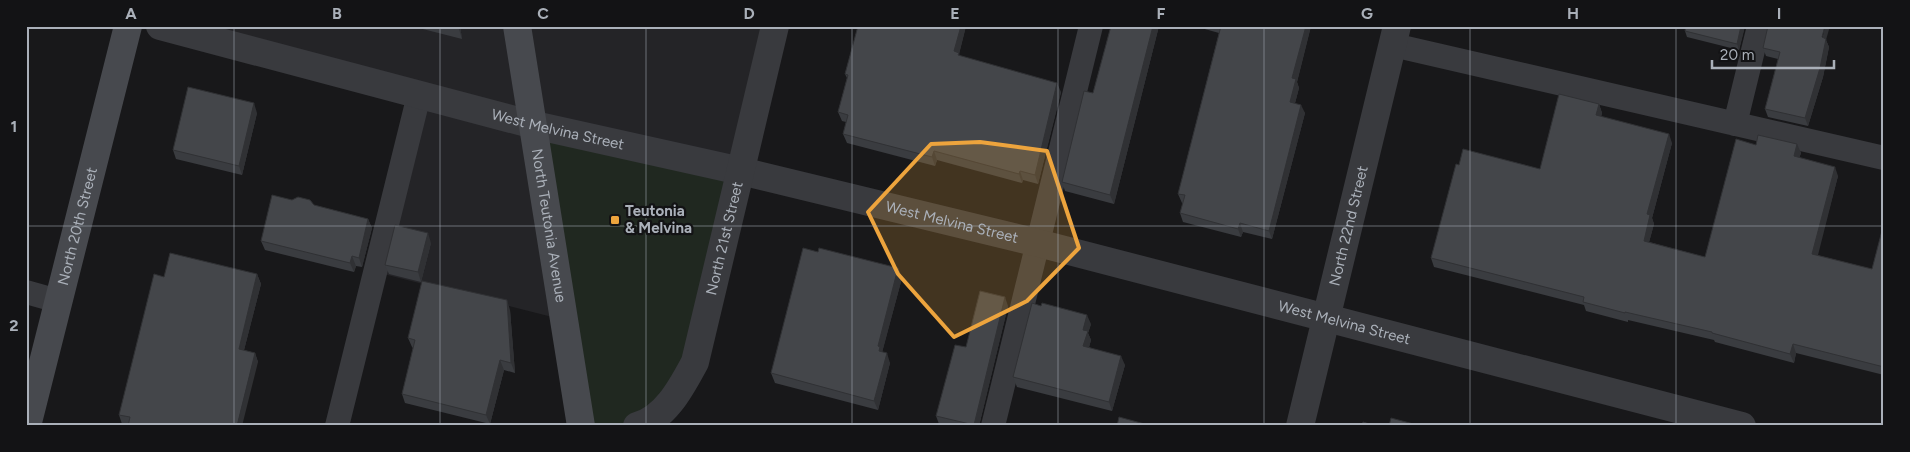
<svg xmlns="http://www.w3.org/2000/svg" width="1910" height="452" font-family="Figtree,sans-serif">
<style>
.built{fill:#242427}
.green{fill:#202820}
.lines{fill:none;stroke-linecap:round;stroke-linejoin:round}
.service{stroke:#393a3e;stroke-width:24}
.minor{stroke:#393a3e;stroke-width:28}
.secondary{stroke:#47494e;stroke-width:28}
.wall{fill:#3a3c40}
.shaded-wall{fill:#303134}
.building{fill:#44464a;stroke:#303134}
.marked{fill:#eda43d;fill-opacity:0.2;stroke:#eda43d;stroke-width:4;stroke-linejoin:round}
.grid{fill:none;stroke:#aab0b9;stroke-width:1;stroke-opacity:0.55}
.poi-dot{fill:#eda43d;stroke:#131315;stroke-width:2}
.labels{text-anchor:middle;stroke-width:4.5;stroke-linejoin:round;paint-order:stroke}
.street-label{font-size:15px;fill:#aab0b9;stroke:#131315}
.poi-label{font-size:15px;font-weight:bold;fill:#aab0b9;stroke:#131315;text-anchor:start}
.neatline{fill:none;stroke:#aab0b9;stroke-width:2}
.grid-label{font-size:16px;text-anchor:middle;font-weight:bold;fill:#aab0b9}
</style>
<rect width="100%" height="100%" fill="#18181a"/>
<path class="built" d="M160,26H775L741,171L564,320L376,272L419,95Z"/>
<path class="green" d="M534,125L741,171L695,362L637,426H581Z"/>
<g class="lines">
<path class="service" d="M1393,45L1884,158
M1735,124L1759,26
M26,292L58,301
M337,426L419,95
M993,426L1091,26"/>
<g class="minor">
<path id="s1" d="M160,26L534,125L741,171L1038,243L1742,426"/>
<path id="s2" d="M637,426C666,418 682,386 695,362L775,26"/>
<path id="s3" d="M1300,426L1397,26"/>
</g>
<g class="secondary">
<path id="s4" d="M517,26L581,426"/>
<path id="s5" d="M27,426L128,26"/>
</g>
</g>
<path class="wall" d="M411,26H460L462,39Z
M858,26H966L959,54L960,56L1061,92L1038,184L1023,180L1022,183L937,160L935,166L847,143L843,134L846,122L842,121L838,112L847,78L845,74Z
M1111,26H1159L1114,204L1065,191L1062,182L1093,93Z
M1194,26H1311L1297,82L1299,88L1295,103L1305,113L1272,239L1243,232L1241,237L1183,222L1180,213L1183,203H1182L1178,194L1219,33Z
M1745,26L1739,50L1687,37L1685,31Z
M1826,40L1829,47L1823,77L1808,126L1768,117L1765,109L1778,59L1766,56L1763,48Z
M1599,104L1602,113L1601,117L1672,143L1652,218L1654,224L1649,242L1705,257L1756,145L1797,144L1801,153L1799,158L1838,176L1817,255L1872,269L1884,223V375L1796,353L1794,363L1715,342L1714,340L1628,320V322L1586,311L1584,305L1434,267L1431,258L1459,165L1540,169Z
M257,113L242,175L176,159L173,150Z
M314,205L368,219L372,228L362,267L356,266L354,272L265,250L261,241Z
M431,243L421,282L389,274L385,265Z
M818,252L898,268L902,278L882,352L890,363L878,410L775,383L771,373Z
M257,274L261,284L244,350L255,353L258,362L128,426L122,424L119,415L164,277Z
M1008,306L979,426H946L939,424L936,416L966,347Z
M510,310L515,373L504,370L490,424L405,403L402,394L413,348L412,347L408,338Z
M1091,324L1088,333L1091,340L1089,347L1125,365L1112,411L1017,387L1013,377Z"/>
<path class="shaded-wall" d="M458,26H460L462,39Z
M961,26H966L959,54L962,62L954,51Z
M1153,26H1159L1114,204L1110,195Z
M1306,26H1311L1297,82L1299,88L1293,111L1290,102L1292,78Z
M1741,26H1745L1739,50L1737,44Z
M1825,26H1830L1826,40L1829,47L1823,77L1808,126L1805,118Z
M1057,83L1061,92L1038,184L1035,175Z
M254,103L257,113L242,175L239,166Z
M1599,104L1602,113L1599,124L1596,115Z
M1301,105L1305,113L1272,239L1269,231Z
M1669,134L1672,143L1652,218L1654,224L1647,250L1644,241L1647,214Z
M1797,144L1801,153L1797,165L1794,156Z
M934,151L937,160L935,166L932,157Z
M1835,167L1838,176L1816,263L1812,254Z
M1020,171L1023,180L1022,183L1019,174Z
M368,219L372,228L362,267L359,258Z
M1240,223L1243,232L1241,237L1238,229Z
M428,233L431,243L421,282L418,272Z
M352,256L356,266L354,272L350,263Z
M898,268L902,278L882,353L879,351L878,346Z
M257,274L261,284L242,358L239,349Z
M1005,297L1008,306L979,426H974Z
M507,300L510,310L515,373L511,363Z
M1087,315L1091,324L1088,333L1091,340L1087,355L1083,346V330Z
M1793,344L1796,353L1794,363L1790,354Z
M255,353L258,362L242,426H237Z
M887,353L890,363L878,410L874,401Z
M1121,356L1125,365L1112,411L1109,402Z
M500,360L504,370L490,424L486,415Z"/>
<path class="building" d="M858,26H961L954,51L959,53L958,55L1057,83L1035,175L1020,171L1019,174L934,151L932,157L843,134L848,115L838,112L848,75L845,74Z
M1111,26H1153L1110,195L1062,182L1084,91L1093,93Z
M1221,26H1306L1292,78L1296,79L1290,102L1301,105L1269,231L1240,223L1238,229L1180,213L1185,195L1178,194Z
M1686,26H1741L1737,44L1685,31Z
M1768,26H1825L1822,37L1826,39L1820,68L1805,118L1765,109L1780,52L1763,48Z
M188,87L254,103L239,166L173,150Z
M1559,94L1599,104L1596,115L1669,134L1647,214L1650,215L1644,241L1705,257L1736,139L1756,145L1758,135L1797,144L1794,156L1835,167L1812,254L1872,269L1884,223V367L1793,344L1790,354L1712,333V332L1625,312V313L1583,302L1584,297L1431,258L1456,164L1459,165L1463,149L1540,169Z
M272,195L292,200L298,197L310,200L314,205L368,219L359,258L352,256L350,263L261,241Z
M395,225L428,233L418,272L385,265Z
M803,248L818,252L819,248L898,268L878,346L880,347L879,351L887,353L874,401L771,373Z
M170,253L257,274L239,349L255,353L237,426H128L130,417L119,415L154,274L164,277Z
M422,281L507,300L511,363L500,360L486,415L402,394L415,340L408,338Z
M980,291L1005,297L974,425L936,416L955,345L966,347Z
M1032,303L1041,306L1042,303L1087,315L1083,330L1088,331L1083,346L1121,356L1109,402L1013,377Z
M1119,417L1152,426H1117Z
M1391,418L1421,426H1389Z
M1363,422L1376,426H1362Z"/>
<path class="marked" d="M980,142L1047,151L1079,248L1027,301L954,337L898,274L868,212L931,144Z"/>
<path class="grid" d="M234,26V426M440,26V426M646,26V426M852,26V426M1058,26V426M1264,26V426M1470,26V426M1676,26V426M26,226H1884"/>
<rect class="poi-dot" x="610" y="215" width="10" height="10" rx="2.5"/>
<g class="labels">
<g class="street-label">
<text dy="5" stroke="none"><textPath href="#s1" startOffset="411">West Melvina Street</textPath></text>
<text dy="5" stroke="none"><textPath href="#s1" startOffset="816">West Melvina Street</textPath></text>
<text dy="5" stroke="none"><textPath href="#s5" startOffset="206">North 20th Street</textPath></text>
<text dy="5" stroke="none"><textPath href="#s4" startOffset="202">North Teutonia Avenue</textPath></text>
<text dy="5" stroke="none"><textPath href="#s3" startOffset="206">North 22nd Street</textPath></text>
<text dy="5" stroke="none"><textPath href="#s2" startOffset="216">North 21st Street</textPath></text>
<text dy="5" stroke="none"><textPath href="#s1" startOffset="1221">West Melvina Street</textPath></text>
</g>
<g class="poi-label">
<text x="625" y="216">Teutonia<tspan x="625" dy="17">&amp; Melvina</tspan></text>
</g>
</g>
<rect width="1910" height="452" fill="none" stroke="#131315" stroke-width="55"/>
<path d="M1712 60v8h122v-8" fill="none" stroke="#aab0b9" stroke-width="2.5"/>
<text x="1720" y="60" font-size="15" fill="#aab0b9" stroke="#131315" stroke-width="4" paint-order="stroke">20 m</text>
<rect x="28" y="28" width="1854" height="396" class="neatline"/>
<g class="grid-label">
<text x="131" y="19">A</text>
<text x="337" y="19">B</text>
<text x="543" y="19">C</text>
<text x="749" y="19">D</text>
<text x="955" y="19">E</text>
<text x="1161" y="19">F</text>
<text x="1367" y="19">G</text>
<text x="1573" y="19">H</text>
<text x="1779" y="19">I</text>
<text x="14" y="132">1</text>
<text x="14" y="331">2</text>
</g>
</svg>
